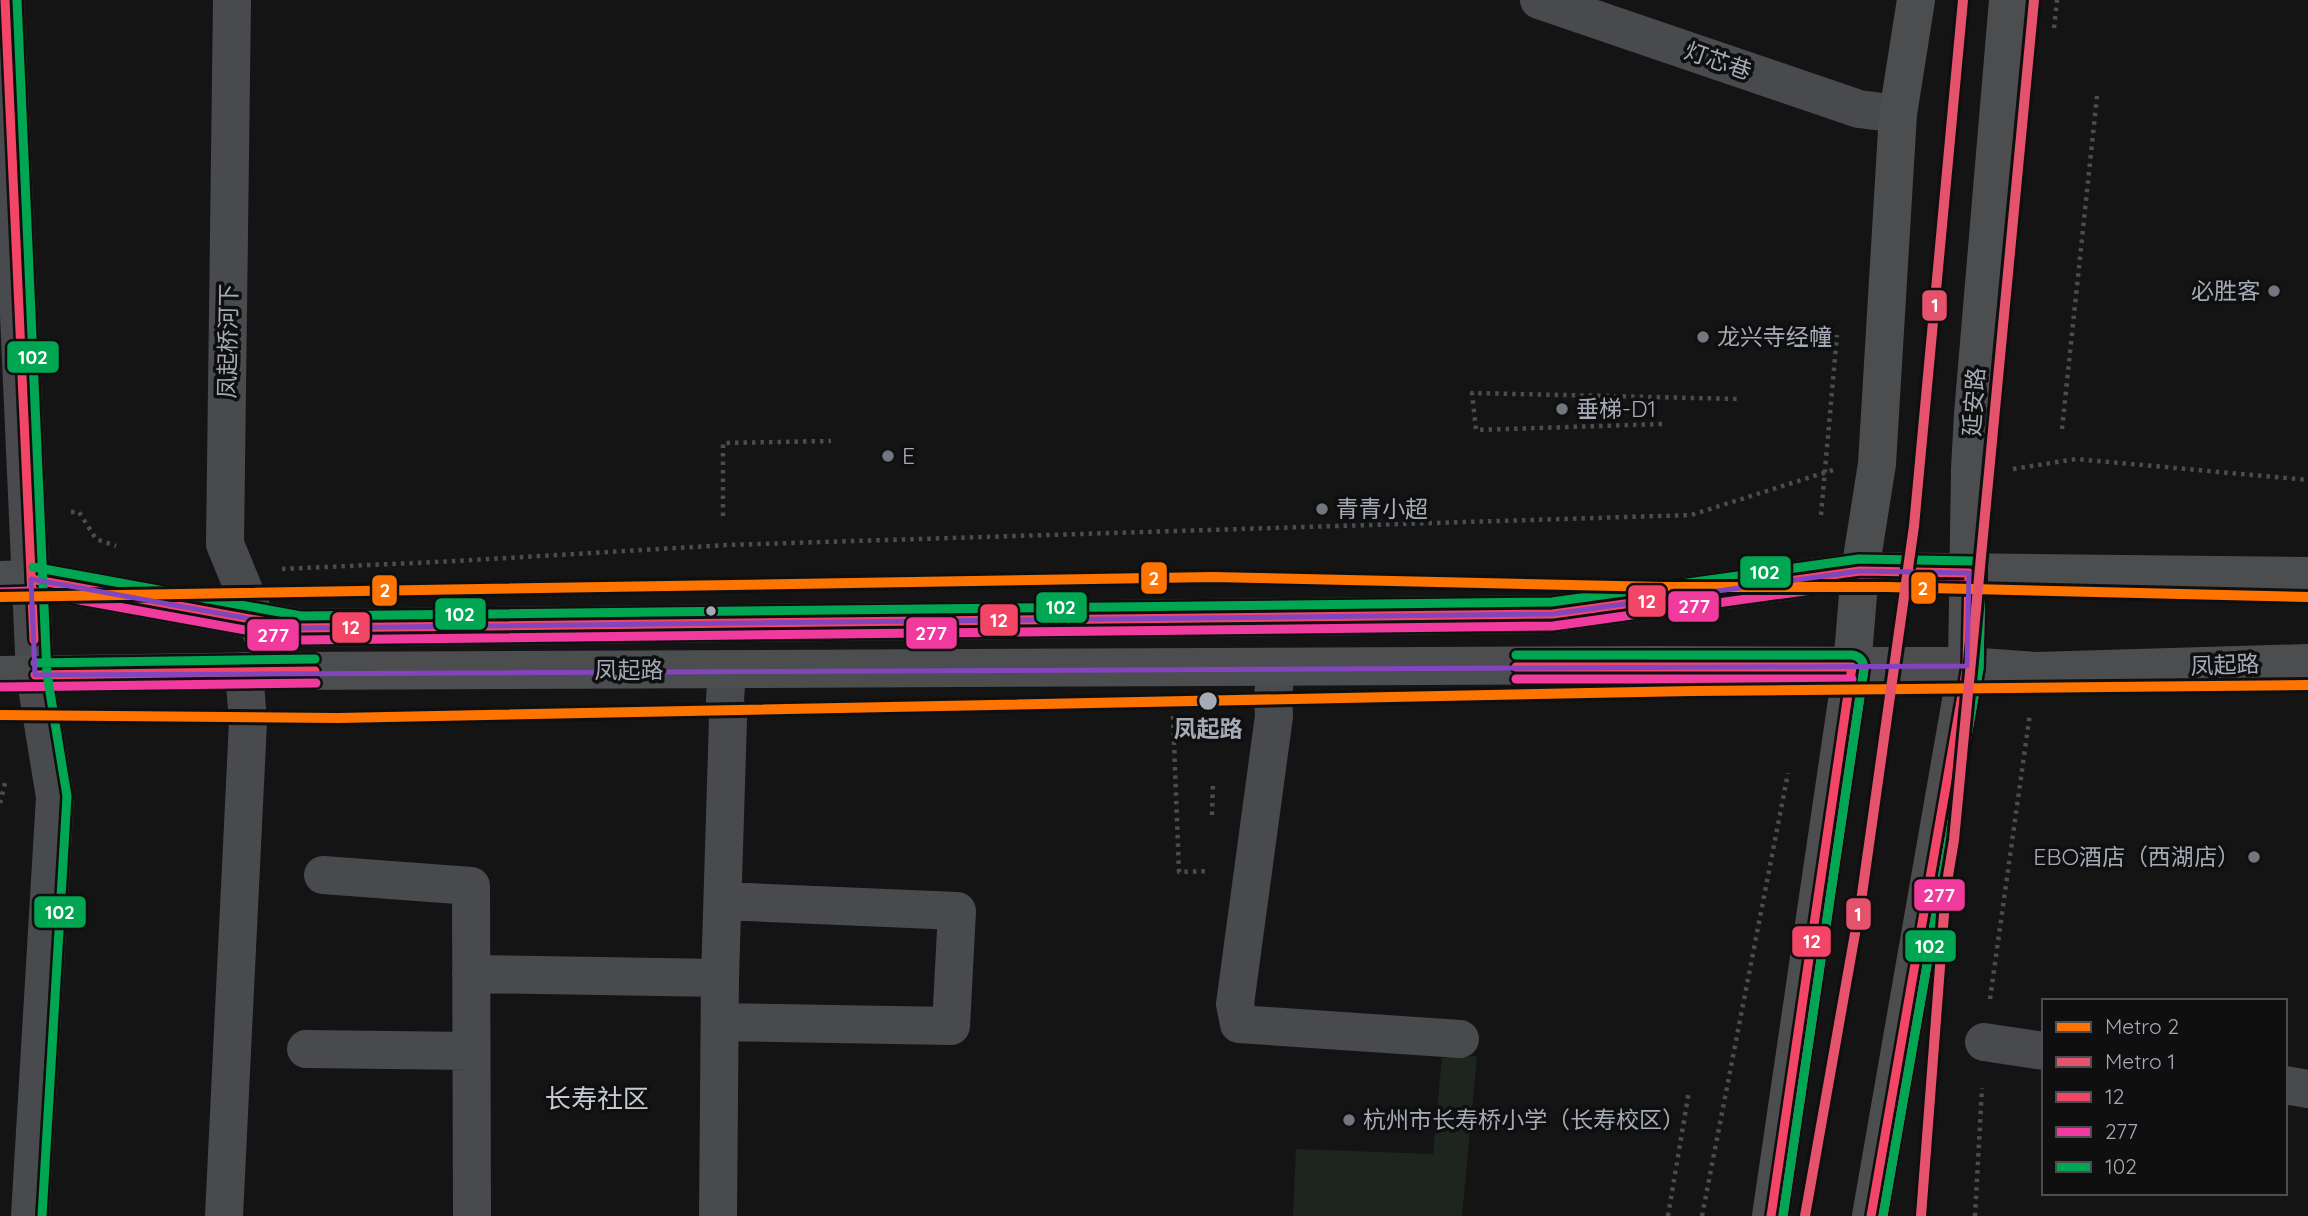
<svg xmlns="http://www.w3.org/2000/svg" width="2308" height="1216" font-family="Quicksand,'Noto Sans SC',sans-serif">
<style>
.green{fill:#1e251f}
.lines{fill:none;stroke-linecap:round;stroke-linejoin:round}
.path{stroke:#4a4c4f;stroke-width:4.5;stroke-dasharray:3.5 5;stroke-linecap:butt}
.minor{stroke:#484a4e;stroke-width:38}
.major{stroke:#4b4d4f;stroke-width:38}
.bus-1-casing{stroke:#0f0f10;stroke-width:14}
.bus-2-casing{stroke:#0f0f10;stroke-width:14}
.bus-3-casing{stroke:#0f0f10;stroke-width:14}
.bus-1{stroke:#f34667;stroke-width:9}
.bus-2{stroke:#f13a9d;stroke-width:9}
.bus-3{stroke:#00a651;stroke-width:9}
.metro-1-casing{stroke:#0f0f10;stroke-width:16}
.metro-2-casing{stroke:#0f0f10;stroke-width:16}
.metro-1{stroke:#ff7300;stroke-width:10}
.metro-2{stroke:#e5526c;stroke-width:10}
.marked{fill:none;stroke:#8345bd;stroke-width:5;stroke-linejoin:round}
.poi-dot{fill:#72767e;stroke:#0f0f10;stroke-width:2.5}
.bus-dot{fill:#a5abb6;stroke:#0f0f10;stroke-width:2.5}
.labels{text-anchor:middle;stroke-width:7;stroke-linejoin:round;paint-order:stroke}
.street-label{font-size:23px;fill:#a5abb6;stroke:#0f0f10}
.poi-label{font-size:23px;fill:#a5abb6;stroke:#0f0f10;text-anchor:start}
.stop-label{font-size:23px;font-weight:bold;fill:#a5abb6;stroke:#0f0f10}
.quarter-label{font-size:26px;fill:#c6cad2;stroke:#0f0f10}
.line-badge{stroke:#0f0f10;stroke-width:2.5}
.badge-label{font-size:19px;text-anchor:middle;font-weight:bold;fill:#fff}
</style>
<rect width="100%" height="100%" fill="#141415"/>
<path class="green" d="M1477,1056L1462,1216H1293L1296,1149L1433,1154L1442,1058Z"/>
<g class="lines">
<path class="path" d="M2054,28L2057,0
M1662,424L1476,430L1472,393L1741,399
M2062,429L2097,96
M2013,469L2076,459L2308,480
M71,512H79L96,539L116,546
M1821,515L1837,335
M723,516V443L831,441
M282,569L457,561L726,545L1691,515L1833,470
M1173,716L1179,872L1210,871
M0,803L5,783
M1212,815L1213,781
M1990,999L2030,713
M1668,1216L1689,1091
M1702,1216L1788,773
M1975,1216L1982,1088"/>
<path class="minor" d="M5,0L35,675L55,797L30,1216
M232,0L225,544L277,671
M1539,0L1859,109L1898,114
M1276,668L1273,696L1274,716L1235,1004L1239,1024L1460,1039
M323,875L471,886L472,1216
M471,974L720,978
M720,1022L951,1026L957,911L723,901
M1984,1042L2044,1051
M306,1049L471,1051
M2285,1085L2308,1089
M224,1216L248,722L244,671
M718,1216L720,978L728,719L725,700L727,669"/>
<path class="major" d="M0,580L31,579L300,628L1553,614L1860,571L2308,576
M0,675L277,671L1655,665L1967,666L2036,671L2308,663
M1771,1216L1852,667L1860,571L1877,464L1898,114L1916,0
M1871,1216L1967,666L1970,469L1973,414L2008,0"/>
<defs>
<path id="bus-1" d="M5,0L34,640
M31,579L300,628L1553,614L1860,571L1969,573
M1516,667H1852
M35,675L315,671
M1771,1216L1852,667
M1871,1216L1967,666L1969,573"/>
<path id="bus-2" d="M0,592L30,591L300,640L1553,626L1861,583L1969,585
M1516,679H1852
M0,687L316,683
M1783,1216L1864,669
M1883,1216L1979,668L1981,573"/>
<path id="bus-3" d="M17,0L47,674L67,796L42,1216
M33,567L301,616L1552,602L1859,559L1973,561L1979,565L1981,572L1979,668L1883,1216
M1516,655H1852C1860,656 1864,661 1864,669L1783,1216
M35,663L315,659"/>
</defs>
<use href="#bus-1" class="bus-1-casing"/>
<use href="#bus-2" class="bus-2-casing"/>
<use href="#bus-3" class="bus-3-casing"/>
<use href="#bus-1" class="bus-1"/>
<use href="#bus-2" class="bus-2"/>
<use href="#bus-3" class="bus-3"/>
<defs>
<path id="metro-1" d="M0,597L1212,577L1663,587H1887L2308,597
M0,715L338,718L1692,691L2308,685"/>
<path id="metro-2" d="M1805,1216L1862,894L1914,526L1963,0
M1921,1216L1946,888L1954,840L2034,0"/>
</defs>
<use href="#metro-1" class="metro-1-casing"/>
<use href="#metro-2" class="metro-2-casing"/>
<use href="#metro-1" class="metro-1"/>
<use href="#metro-2" class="metro-2"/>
</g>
<path class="marked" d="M1860,571L1969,573L1967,666L35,675L31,579L300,628L1553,614Z"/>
<g class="poi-dot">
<circle cx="2274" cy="291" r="7"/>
<circle cx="1703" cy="337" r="7"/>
<circle cx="1562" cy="409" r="7"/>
<circle cx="888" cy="456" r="7"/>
<circle cx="1322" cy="509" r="7"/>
<circle cx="2254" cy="857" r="7"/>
<circle cx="1349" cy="1120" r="7"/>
</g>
<g class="bus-dot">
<circle cx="711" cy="611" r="6"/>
<circle cx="1208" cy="701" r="10"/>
</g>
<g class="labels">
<g class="street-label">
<text transform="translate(1718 61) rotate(19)" y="8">灯芯巷</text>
<text transform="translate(228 341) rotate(-89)" y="8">凤起桥河下</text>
<text transform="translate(1974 402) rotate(-86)" y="8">延安路</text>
<text transform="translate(2225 665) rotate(-2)" y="8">凤起路</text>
<text x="629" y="678">凤起路</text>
</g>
<g class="poi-label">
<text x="2260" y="299" text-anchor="end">必胜客</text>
<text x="1717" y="345">龙兴寺经幢</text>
<text x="1576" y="417">垂梯-D1</text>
<text x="902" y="464">E</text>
<text x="1336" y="517">青青小超</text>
<text x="2240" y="865" text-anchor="end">EBO酒店（西湖店）</text>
<text x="1363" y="1128">杭州市长寿桥小学（长寿校区）</text>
</g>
<g class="stop-label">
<text x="1208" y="737">凤起路</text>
</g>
<g class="quarter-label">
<text x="597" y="1108">长寿社区</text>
</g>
</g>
<g class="line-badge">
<rect x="1921" y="289" width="27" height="33" rx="7" fill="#e5526c"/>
<rect x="6" y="340" width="54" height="34" rx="7" fill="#00a651"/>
<rect x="1739" y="555" width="53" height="34" rx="7" fill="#00a651"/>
<rect x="1140" y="561" width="28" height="34" rx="7" fill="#ff7300"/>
<rect x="1910" y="571" width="27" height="34" rx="7" fill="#ff7300"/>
<rect x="371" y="574" width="27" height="33" rx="7" fill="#ff7300"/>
<rect x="1627" y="584" width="40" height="34" rx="7" fill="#f34667"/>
<rect x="1667" y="590" width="53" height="33" rx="7" fill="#f13a9d"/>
<rect x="1035" y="591" width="53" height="33" rx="7" fill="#00a651"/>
<rect x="434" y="597" width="53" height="34" rx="7" fill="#00a651"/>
<rect x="979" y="603" width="40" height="34" rx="7" fill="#f34667"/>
<rect x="331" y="611" width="40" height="33" rx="7" fill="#f34667"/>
<rect x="905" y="616" width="53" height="34" rx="7" fill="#f13a9d"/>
<rect x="246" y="618" width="54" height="34" rx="7" fill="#f13a9d"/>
<rect x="1913" y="878" width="53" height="34" rx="7" fill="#f13a9d"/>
<rect x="33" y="895" width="54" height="34" rx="7" fill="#00a651"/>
<rect x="1845" y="897" width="27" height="34" rx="7" fill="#e5526c"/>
<rect x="1791" y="925" width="41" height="33" rx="7" fill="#f34667"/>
<rect x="1904" y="929" width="53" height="34" rx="7" fill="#00a651"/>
</g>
<g class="badge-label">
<text x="1935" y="312">1</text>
<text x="33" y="364">102</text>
<text x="1765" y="579">102</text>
<text x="1154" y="585">2</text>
<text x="1923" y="595">2</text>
<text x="385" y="597">2</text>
<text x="1647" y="608">12</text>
<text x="1694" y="613">277</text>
<text x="1061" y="614">102</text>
<text x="460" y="621">102</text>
<text x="999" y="627">12</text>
<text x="351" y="634">12</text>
<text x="931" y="640">277</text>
<text x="273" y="642">277</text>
<text x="1939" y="902">277</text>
<text x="60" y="919">102</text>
<text x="1858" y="921">1</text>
<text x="1812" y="948">12</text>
<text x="1930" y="953">102</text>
</g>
<rect x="2042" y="999" width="245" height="196" fill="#0f0f10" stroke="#4b4d52" stroke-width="2"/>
<rect x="2056" y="1022" width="35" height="10" fill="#ff7300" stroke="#4b4d52" stroke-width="2"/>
<text x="2105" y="1034" font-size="21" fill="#a5abb6">Metro 2</text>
<rect x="2056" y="1057" width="35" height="10" fill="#e5526c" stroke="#4b4d52" stroke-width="2"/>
<text x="2105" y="1069" font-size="21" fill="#a5abb6">Metro 1</text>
<rect x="2056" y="1092" width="35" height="10" fill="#f34667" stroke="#4b4d52" stroke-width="2"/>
<text x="2105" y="1104" font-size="21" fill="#a5abb6">12</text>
<rect x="2056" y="1127" width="35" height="10" fill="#f13a9d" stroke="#4b4d52" stroke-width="2"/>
<text x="2105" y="1139" font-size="21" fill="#a5abb6">277</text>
<rect x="2056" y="1162" width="35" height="10" fill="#00a651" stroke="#4b4d52" stroke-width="2"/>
<text x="2105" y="1174" font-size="21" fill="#a5abb6">102</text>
</svg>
